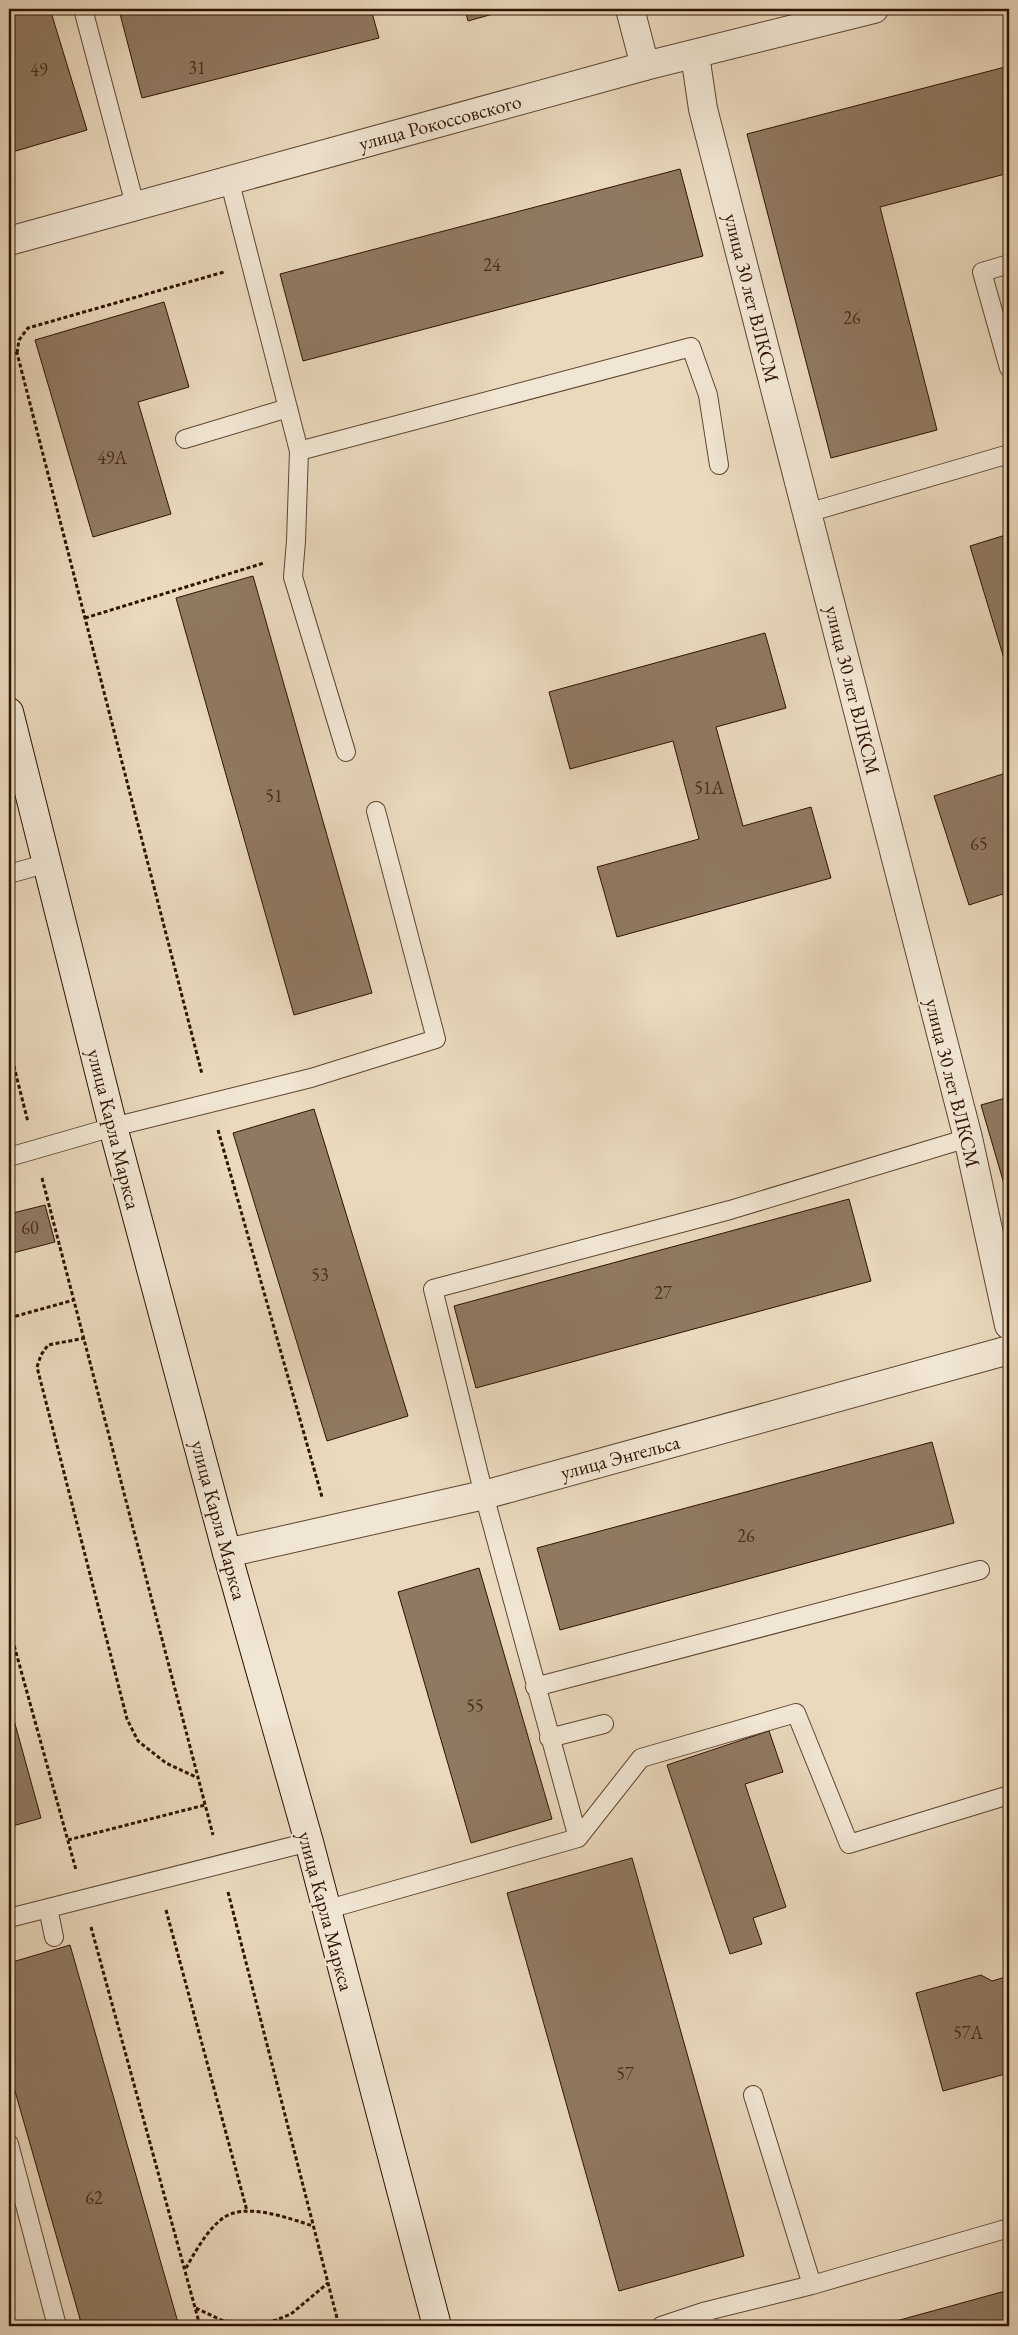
<svg xmlns="http://www.w3.org/2000/svg" width="1018" height="2335" font-family="'EB Garamond',serif">
<style>
.building{fill:#907962;stroke:#2f1200}
.lines{fill:none;stroke-linecap:round;stroke-linejoin:round}
.service-casing{stroke:#5e442f;stroke-width:20}
.minor-casing{stroke:#5e442f;stroke-width:30}
.tertiary-casing{stroke:#5e442f;stroke-width:30}
.secondary-casing{stroke:#2f1200;stroke-width:30}
.path{stroke:#2f1200;stroke-width:3;stroke-dasharray:4 2.5;stroke-linecap:butt}
.service{stroke:#f1e6d4;stroke-width:18}
.minor{stroke:#f1e6d4;stroke-width:28}
.tertiary{stroke:#f1e6d4;stroke-width:28}
.secondary{stroke:#f1e6d4;stroke-width:28}
.labels{text-anchor:middle;stroke-width:4;stroke-linejoin:round;paint-order:stroke}
.number-label{font-size:18px;fill:#472c18}
.street-label{font-size:20px;fill:#2f1200;stroke:#f1e6d4}
</style>
<rect width="100%" height="100%" fill="#ead9bd"/>
<filter id="stains"><feTurbulence type="fractalNoise" baseFrequency=".004" numOctaves="4"/><feColorMatrix values="0 0 0 0 .2 0 0 0 0 .09 0 0 0 0 .02 0 0 0 .5 -.17"/></filter>
<radialGradient id="worn" r=".72"><stop offset=".6" stop-color="#630" stop-opacity="0"/><stop offset="1" stop-color="#630" stop-opacity=".3"/></radialGradient>
<path class="building" d="M9,9H50L87,130L9,153Z
M126,9H371L379,38L142,98L119,10Z
M465,9H511L468,21Z
M1009,66V173L880,207L937,430L831,458L747,134Z
M680,169L703,256L303,361L280,274Z
M164,302L189,387L138,402L171,514L93,537L35,340Z
M1009,534V675L970,546Z
M253,576L372,993L294,1015L176,598Z
M765,633L786,708L716,727L743,826L811,807L831,878L617,937L597,867L699,839L673,741L570,769L549,692Z
M1009,772V892L969,905L934,796Z
M1009,1097V1201L981,1105Z
M314,1109L408,1416L327,1441L233,1133Z
M849,1199L871,1281L476,1388L454,1306Z
M45,1205L55,1242L9,1254V1214Z
M932,1442L954,1523L560,1630L537,1548Z
M479,1568L552,1819L471,1843L398,1592Z
M9,1702L41,1818L9,1827Z
M769,1731L783,1772L745,1784L786,1907L753,1918L762,1944L730,1954L667,1765Z
M632,1858L744,2256L619,2291L507,1893Z
M70,1945L179,2326H82L9,2070V1963Z
M981,1975L992,1981L1009,1976V2073L943,2091L916,1993Z
M1009,2290V2326H878Z"/>
<g class="lines">
<defs>
<path id="service" d="M83,9L135,205
M229,179L299,451L691,347L708,395L719,465
M1009,264L982,272L1009,368
M185,439L288,408
M299,451L296,541L293,577L346,752
M807,513L1009,454
M9,874L48,863
M9,1157L113,1127L311,1078L436,1039L376,811
M535,1687L980,1570
M549,1738L604,1724
M578,1838L641,1758L796,1713L849,1844L1009,1795
M48,1908L54,1937
M325,1910L578,1838L484,1495L433,1289L730,1210L968,1138
M9,1918L309,1842
M753,2095L812,2285
M9,2144L57,2326
M661,2326L703,2312
M707,2326L703,2312L812,2285L1009,2228"/>
<path id="minor" d="M630,9L645,66
M695,55L703,109L968,1138L1009,1325
M227,1553L484,1495L1009,1350"/>
<path id="tertiary" d="M9,241L645,66L874,9"/>
<path id="secondary" d="M9,712L113,1127L227,1553L309,1842L437,2326"/>
</defs>
<use href="#service" class="service-casing"/>
<use href="#minor" class="minor-casing"/>
<use href="#tertiary" class="tertiary-casing"/>
<use href="#secondary" class="secondary-casing"/>
<path class="path" d="M17,353L19,340L28,328L224,272
M9,356L17,353L202,1074
M85,618L264,563
M9,1047L28,1122
M218,1130L322,1497
M42,1178L213,1835
M9,1318L74,1300
M85,1338L48,1345L41,1355L37,1367L127,1719L138,1741L166,1763L198,1778
M9,1627L76,1870
M68,1840L205,1805
M228,1892L339,2326
M166,1910L247,2211
M91,1927L200,2326
M186,2268C195,2252 207,2230 223,2218C246,2202 288,2218 313,2226
M196,2308L221,2320L252,2326
M261,2326L291,2314L328,2283"/>
<use href="#service" class="service"/>
<use href="#minor" class="minor"/>
<use href="#tertiary" class="tertiary"/>
<use href="#secondary" class="secondary"/>
</g>
<g class="labels">
<g class="number-label">
<text x="197" y="74">31</text>
<text x="39" y="76">49</text>
<text x="492" y="271">24</text>
<text x="852" y="324">26</text>
<text x="112" y="464">49А</text>
<text x="709" y="794">51А</text>
<text x="274" y="802">51</text>
<text x="979" y="850">65</text>
<text x="30" y="1234">60</text>
<text x="320" y="1281">53</text>
<text x="663" y="1299">27</text>
<text x="746" y="1542">26</text>
<text x="475" y="1712">55</text>
<text x="968" y="2039">57А</text>
<text x="625" y="2080">57</text>
<text x="94" y="2204">62</text>
</g>
<g class="street-label">
<text transform="translate(440 122) rotate(-15)" y="7">улица Рокоссовского</text>
<text transform="translate(752 298) rotate(76)" y="7">улица 30 лет ВЛКСМ</text>
<text transform="translate(853 690) rotate(76)" y="7">улица 30 лет ВЛКСМ</text>
<text transform="translate(953 1083) rotate(76)" y="7">улица 30 лет ВЛКСМ</text>
<text transform="translate(114 1129) rotate(76)" y="7">улица Карла Маркса</text>
<text transform="translate(620 1457) rotate(-15)" y="7">улица Энгельса</text>
<text transform="translate(219 1520) rotate(75)" y="7">улица Карла Маркса</text>
<text transform="translate(326 1911) rotate(75)" y="7">улица Карла Маркса</text>
</g>
</g>
<rect width="1018" height="2335" fill="none" stroke="#ead9bd" stroke-width="30"/>
<rect x="10" y="10" width="998" height="2315" fill="none" stroke="#2f1200" stroke-width="2.5"/>
<rect x="15" y="15" width="988" height="2305" fill="none" stroke="#2f1200"/>
<rect width="100%" height="100%" filter="url(#stains)"/>
<rect width="100%" height="100%" fill="url(#worn)"/>
</svg>
